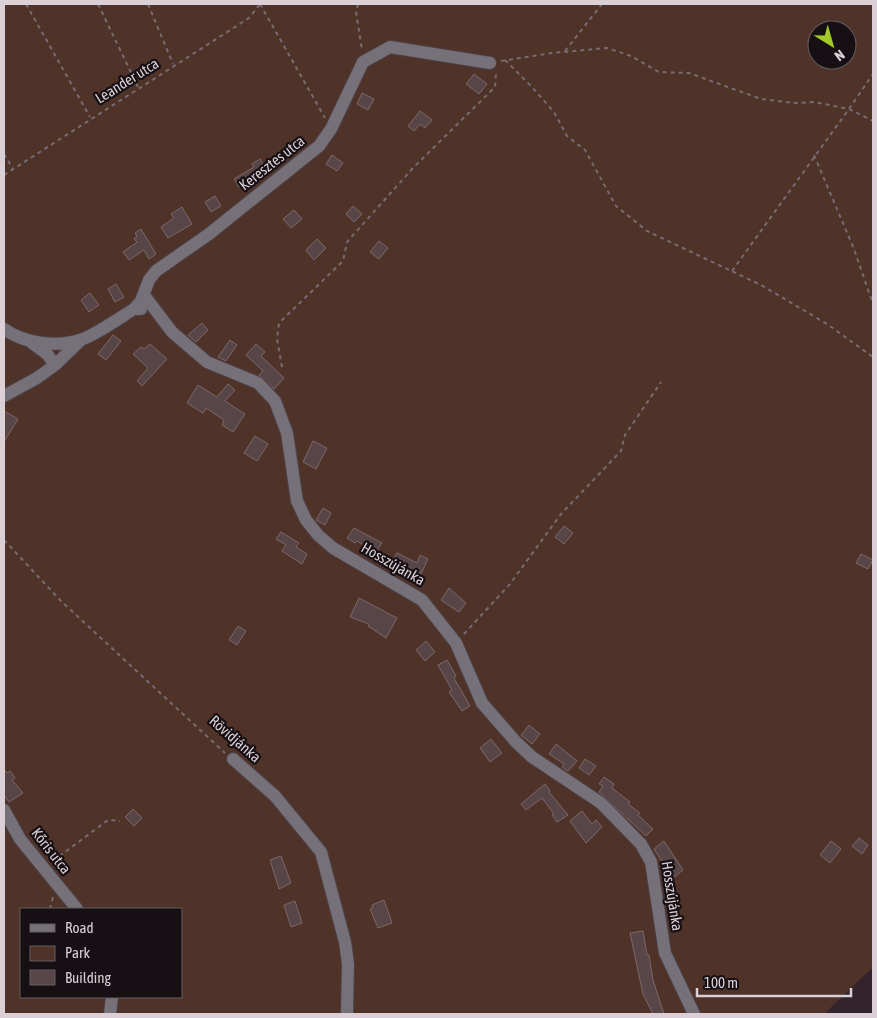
<svg xmlns="http://www.w3.org/2000/svg" width="877" height="1018" font-family="'Asap Condensed',sans-serif">
<style>
.green{fill:#4f3329;fill-rule:evenodd}
.building{fill:#584547;stroke:#7c6869}
.lines{fill:none;stroke-linecap:round;stroke-linejoin:round}
.minor-casing{stroke:#4e4047;stroke-width:14}
.path{stroke:#786b72;stroke-width:2;stroke-dasharray:4 4;stroke-linecap:butt}
.minor{stroke:#767178;stroke-width:12}
.labels{text-anchor:middle;stroke-width:4.5;stroke-linejoin:round;paint-order:stroke}
.street-label{font-size:15px;fill:#dbd0d6;stroke:#160f13}
</style>
<rect width="100%" height="100%" fill="#33242c"/>
<path class="green" d="M4,4H873V967L824,1014H4ZM817,30H847V60H817ZM21,909H181V997H21Z"/>
<path class="building" d="M474,74L487,84L479,94L466,84Z
M362,93L374,99L368,110L357,104Z
M420,111L432,120L425,128L420,124L414,131L408,126Z
M332,155L343,163L337,171L326,164Z
M260,159L267,170L239,187L234,179L254,167L252,164Z
M215,196L221,206L211,212L205,202Z
M353,206L362,214L354,222L346,214Z
M182,207L192,224L168,238L161,227L174,218L171,214Z
M294,210L302,219L291,228L283,219Z
M141,229L156,254L149,259L144,250L129,260L123,252L137,242L134,239L137,236L135,233Z
M317,239L326,248L314,260L306,250Z
M379,241L388,248L379,259L370,252Z
M116,284L124,297L115,302L108,289Z
M90,293L99,305L89,312L81,300Z
M202,323L208,330L196,342L188,335Z
M113,335L121,341L106,360L98,354Z
M230,340L237,345L226,361L218,357Z
M150,344L167,359L142,386L137,381L148,368L133,354L141,347L144,349Z
M256,344L265,352L261,356L284,378L274,389L259,375L263,371L246,355Z
M228,384L235,390L225,401L245,414L233,432L222,425L224,420L206,408L203,413L187,403L198,385L217,397Z
M4,411L18,419L4,442Z
M255,436L268,444L257,461L244,453Z
M313,441L327,448L316,469L303,462Z
M323,508L331,513L325,525L316,520Z
M564,526L573,533L564,544L555,537Z
M354,528L382,543L375,553L357,541L355,543L347,538Z
M281,532L299,543L296,547L307,554L302,564L282,551L286,545L276,539Z
M397,553L417,563L420,555L428,559L421,574L402,564L400,568L391,564Z
M861,554L873,560L868,569L856,563Z
M449,588L466,603L459,612L441,600Z
M359,598L397,618L386,638L368,626L369,624L350,617Z
M238,626L246,631L237,645L229,640Z
M426,641L435,652L425,661L416,650Z
M447,660L456,676L454,678L470,706L462,711L449,692L452,690L438,665Z
M529,725L540,734L532,744L521,735Z
M491,739L502,753L490,762L480,748Z
M556,744L577,761L568,771L562,767L564,764L549,754Z
M585,759L596,766L589,775L579,768Z
M4,769L7,773L10,771L15,778L12,780L23,793L9,802L4,795Z
M604,777L614,784L612,788L630,802L628,804L640,813L638,815L653,829L646,836L599,792L603,786L599,784Z
M545,784L550,791L549,792L568,815L557,822L552,815L554,814L542,798L526,810L521,804Z
M133,809L142,818L134,826L125,817Z
M582,811L592,824L596,820L602,827L586,843L570,821Z
M859,838L868,845L862,854L852,846Z
M664,841L683,870L673,878L654,849Z
M831,841L841,849L830,863L820,855Z
M281,856L291,883L279,889L270,860Z
M384,900L392,923L378,928L370,909L373,908L372,905Z
M295,901L302,923L291,927L284,905Z
M643,931L647,955H649L653,980L664,1014H653L643,994L630,933Z"/>
<g class="lines">
<defs>
<path id="minor" d="M144,295L172,332L207,362L258,383L275,401L287,433L297,501L306,520L318,535L333,548L422,600L456,643L482,703L516,742L532,757L601,803L641,844L651,862L665,953L694,1014
M134,309L141,301L149,280L156,271L209,234L319,146L331,129L363,62L390,47L490,63
M4,329C25,344 58,348 83,339C100,332 118,319 134,309H141
M55,365L82,339
M4,396L37,378L55,365L47,354L32,343
M233,759L275,796L321,852L345,942L348,964L347,1014
M4,810L20,839L77,909
M110,1014L112,997"/>
</defs>
<use href="#minor" class="minor-casing"/>
<path class="path" d="M26,4L90,117
M98,4L138,87
M148,4L173,64
M260,4L325,118
M358,4L356,12L362,50
M565,51L602,4
M505,60L531,86L554,112L567,136L585,150L616,206L647,231L761,285L827,324L873,357
M501,61L552,53L607,48L631,56L659,72L689,73L761,99L795,103L814,102L849,109L873,74
M4,154L13,169
M814,155L854,249L873,304
M4,175L249,18L260,4
M732,271L849,109L873,121
M282,367L277,339L279,323L343,261L347,242L412,169L495,87L496,73
M4,540L61,601L225,753
M464,634L510,584L561,514L621,451L625,435L661,382
M53,861L108,820L120,821
M50,909L53,897"/>
<use href="#minor" class="minor"/>
</g>
<g class="labels">
<g class="street-label">
<text transform="translate(127 81) rotate(-32)" y="5">Leander utca</text>
<text transform="translate(272 163) rotate(-38)" y="5">Keresztes utca</text>
<text transform="translate(393 564) rotate(30)" y="5">Hosszújánka</text>
<text transform="translate(235 739) rotate(41)" y="5">Rövidjánka</text>
<text transform="translate(51 851) rotate(52)" y="5">Kőris utca</text>
<text transform="translate(672 896) rotate(81)" y="5">Hosszújánka</text>
</g>
</g>
<rect width="877" height="1018" fill="none" stroke="#dbd0d6" stroke-width="10"/>
<rect x="20" y="908" width="162" height="90" fill="#160f13" stroke="#655c61"/>
<rect x="30" y="924" width="25" height="8" fill="#767178" stroke="#655c61"/>
<text x="65" y="933" font-size="15" fill="#dbd0d6">Road</text>
<rect x="30" y="946" width="25" height="15" fill="#4f3329" stroke="#655c61"/>
<text x="65" y="958" font-size="15" fill="#dbd0d6">Park</text>
<rect x="30" y="970" width="25" height="15" fill="#584547" stroke="#655c61"/>
<text x="65" y="983" font-size="15" fill="#dbd0d6">Building</text>
<g transform="translate(832 45) rotate(143)"><circle r="24" fill="#160f13" stroke="#655c61"/>
<path d="M0-4L9 19L0 12L-9 19Z" fill="#a3c926"/>
<text y="-8" font-size="14" font-weight="bold" text-anchor="middle" fill="#dbd0d6">N</text>
</g>
<path d="M697 988v8h154v-8" fill="none" stroke="#dbd0d6" stroke-width="2.5"/>
<text x="704" y="988" font-size="15" fill="#dbd0d6" stroke="#160f13" stroke-width="4" paint-order="stroke">100 m</text>
</svg>
